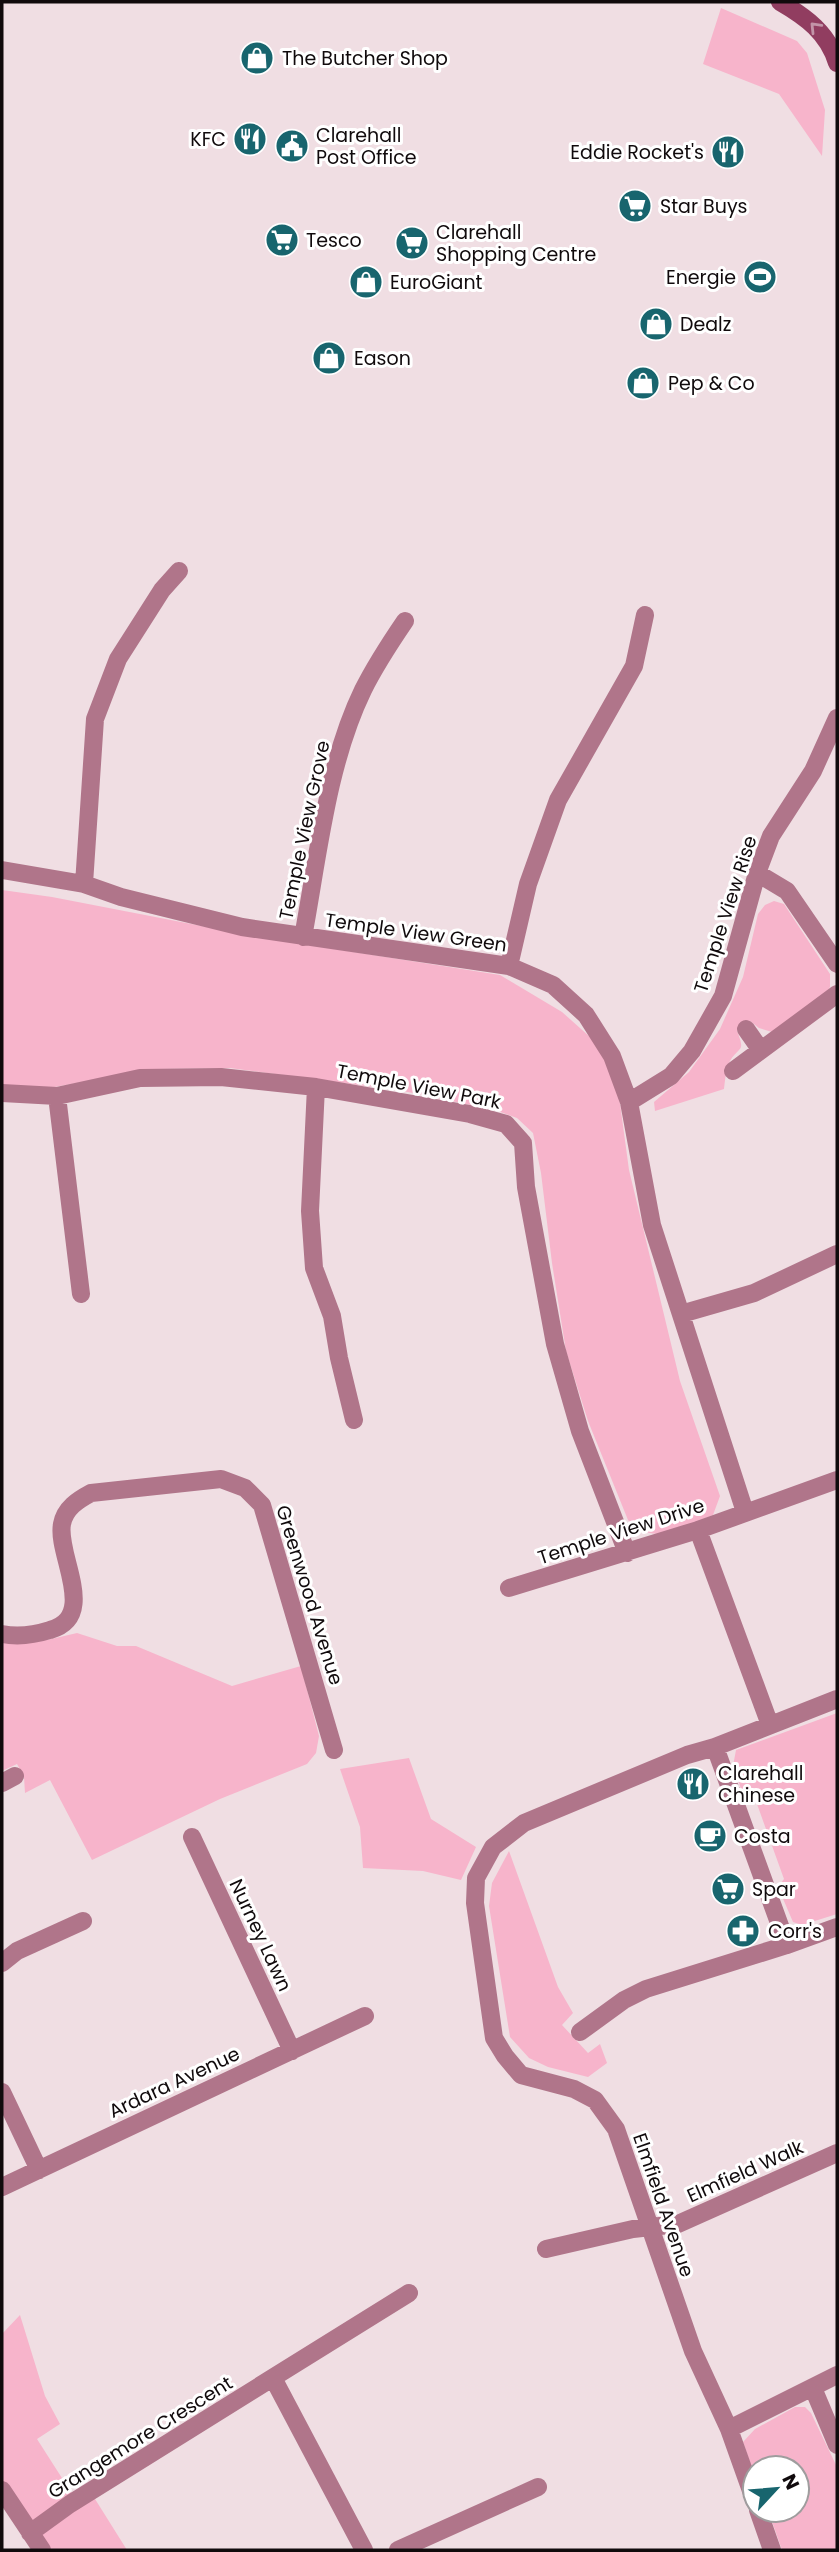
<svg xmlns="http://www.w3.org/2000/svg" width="839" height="2552" font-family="Poppins,sans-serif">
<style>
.green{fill:#f7b4cb}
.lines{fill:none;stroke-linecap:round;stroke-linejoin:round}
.street{stroke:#b0758a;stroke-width:18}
.secondary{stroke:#913d60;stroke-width:18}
.oneway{stroke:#c294a8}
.labels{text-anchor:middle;stroke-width:6;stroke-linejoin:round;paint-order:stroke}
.poi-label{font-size:19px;fill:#100a0c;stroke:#fff;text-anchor:start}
.street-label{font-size:19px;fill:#100a0c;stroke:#fff}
</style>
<rect width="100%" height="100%" fill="#f0dee3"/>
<path class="green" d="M721,8L797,41L807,53L825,110L822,156L779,94L703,64Z
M2,890L52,897L259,937L500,975L562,1012L599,1045L619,1096L629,1170L680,1381L720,1496L713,1515C686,1526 650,1548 628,1520L588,1421L566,1351L552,1263L541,1173L533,1133L517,1118L495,1110L403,1091L230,1068L158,1069L43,1089L2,1087Z
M774,901L784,904L830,974V987L826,994L772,1032L759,1028L750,1021L737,1031C746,1053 739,1046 730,1061C726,1068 725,1081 724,1089L655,1111L654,1102L689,1072L720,1029L743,977L758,914L765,905Z
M77,1633L117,1646H136L232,1686L301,1666L319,1736L316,1753L307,1764L220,1799L92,1860L50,1780L25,1793L24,1777L17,1764L2,1771V1640H47Z
M837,1713V1914L802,1925L793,1922L778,1887L784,1879L757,1804L745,1800L733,1766L736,1750Z
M409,1758L431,1819L476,1847L461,1880L423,1871L363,1868L360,1827L340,1769Z
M509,1851L558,1987L573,2013L562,2025L588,2053L600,2044L607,2063L588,2077L548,2067L529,2058L510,2037L489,1906L492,1883Z
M20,2315L45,2396L60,2424L37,2439L76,2500L90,2491L127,2550H43L2,2490V2334Z
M795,2407H805L811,2413L837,2467V2550H782L768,2510H797V2468H755V2477L743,2442L755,2429Z"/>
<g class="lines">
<path class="street" d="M2,870L84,884L121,897L242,927L509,966L553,985L586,1015L612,1056L629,1102L652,1225L745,1512
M757,873L787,891L837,964
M84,884L95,719L118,659L162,590L179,571
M303,937C318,857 327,764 363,690C375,666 390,643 405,621
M509,966L528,884L558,800L634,666L645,615
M746,1029L760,1049
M733,1071L837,994
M316,1087L310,1211L314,1268L332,1316L339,1358L354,1420
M2,1093L57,1096L140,1078L221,1077L316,1087L470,1114L506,1124L523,1143L526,1187L555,1344L580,1431L627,1553
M57,1096L81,1294
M629,1102L671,1076L692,1051L723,996L757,873L771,836L813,771L837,718
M681,1314L754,1293L837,1254
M698,1530L770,1725
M509,1588L698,1530L837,1480
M2,1634C18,1637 34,1635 50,1630C99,1616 56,1555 62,1524C65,1508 78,1500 91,1493L221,1479L245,1488L262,1505L334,1750
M715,1747L787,1945
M2,1783L15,1776
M192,1837L292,2051
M2,1963L17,1951L83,1921
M580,2032L624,2000L646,1989L787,1945L837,1927
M2,2092L39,2170
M2,2187L365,2016
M546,2249L633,2229L678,2224L837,2153
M273,2378L364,2550
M813,2388L837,2445
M729,2429L837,2375
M2,2490L42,2550
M755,2502L729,2429L693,2351L616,2129L595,2100L574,2089L521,2075L505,2056L494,2038L475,1903L476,1878L493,1847L524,1823L687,1755L715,1747L837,1699
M758,2510L772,2550
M30,2533L70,2504L409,2293
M398,2550L538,2487"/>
<path class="secondary" d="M780,2C806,17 828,33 837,63"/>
</g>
<defs><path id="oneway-chevron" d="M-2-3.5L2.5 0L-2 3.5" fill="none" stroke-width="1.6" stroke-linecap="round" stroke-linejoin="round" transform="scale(1.75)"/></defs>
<use class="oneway" href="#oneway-chevron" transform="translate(815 27) rotate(-134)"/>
<defs>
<symbol id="shop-disc" viewBox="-11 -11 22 22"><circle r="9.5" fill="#18656e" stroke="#fff"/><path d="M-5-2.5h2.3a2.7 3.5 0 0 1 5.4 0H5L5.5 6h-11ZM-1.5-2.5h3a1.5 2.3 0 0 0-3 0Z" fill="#fff"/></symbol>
<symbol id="restaurant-disc" viewBox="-11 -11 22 22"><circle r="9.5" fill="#18656e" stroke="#fff"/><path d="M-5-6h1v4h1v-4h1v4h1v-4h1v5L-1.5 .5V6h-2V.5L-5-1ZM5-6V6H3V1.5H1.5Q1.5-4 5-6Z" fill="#fff"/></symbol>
<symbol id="civic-disc" viewBox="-11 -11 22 22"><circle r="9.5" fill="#18656e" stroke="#fff"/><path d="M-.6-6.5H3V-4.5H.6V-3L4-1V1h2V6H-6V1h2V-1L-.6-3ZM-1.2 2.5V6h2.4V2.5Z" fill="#fff"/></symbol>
<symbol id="supermarket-disc" viewBox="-11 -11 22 22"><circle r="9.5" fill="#18656e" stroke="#fff"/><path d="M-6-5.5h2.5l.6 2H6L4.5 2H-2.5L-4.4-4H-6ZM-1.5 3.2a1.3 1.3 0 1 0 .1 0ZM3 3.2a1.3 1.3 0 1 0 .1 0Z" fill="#fff"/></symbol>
<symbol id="stadium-disc" viewBox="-11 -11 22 22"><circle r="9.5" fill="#18656e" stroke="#fff"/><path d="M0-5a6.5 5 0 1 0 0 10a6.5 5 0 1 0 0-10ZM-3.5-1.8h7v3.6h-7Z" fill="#fff"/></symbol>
<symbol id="cafe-disc" viewBox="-11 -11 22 22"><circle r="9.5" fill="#18656e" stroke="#fff"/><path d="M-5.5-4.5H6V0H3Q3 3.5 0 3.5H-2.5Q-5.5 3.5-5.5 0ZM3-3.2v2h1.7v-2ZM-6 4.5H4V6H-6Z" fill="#fff"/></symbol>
<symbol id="pharmacy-disc" viewBox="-11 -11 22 22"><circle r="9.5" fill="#18656e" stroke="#fff"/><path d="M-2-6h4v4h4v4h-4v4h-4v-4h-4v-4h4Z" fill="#fff"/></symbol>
</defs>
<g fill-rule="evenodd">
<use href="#shop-disc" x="238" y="39" width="38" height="38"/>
<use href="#restaurant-disc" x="231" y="120" width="38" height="38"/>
<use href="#civic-disc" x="273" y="127" width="38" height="38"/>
<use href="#restaurant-disc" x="709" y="133" width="38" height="38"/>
<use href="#supermarket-disc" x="616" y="187" width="38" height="38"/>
<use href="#supermarket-disc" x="263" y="221" width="38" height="38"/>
<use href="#supermarket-disc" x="393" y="224" width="38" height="38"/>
<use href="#stadium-disc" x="741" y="258" width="38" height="38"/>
<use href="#shop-disc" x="347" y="263" width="38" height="38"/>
<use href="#shop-disc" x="637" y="305" width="38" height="38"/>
<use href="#shop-disc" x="310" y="339" width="38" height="38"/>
<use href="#shop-disc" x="624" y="364" width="38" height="38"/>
<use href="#restaurant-disc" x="674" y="1765" width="38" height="38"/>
<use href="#cafe-disc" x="691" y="1817" width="38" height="38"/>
<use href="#supermarket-disc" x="709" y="1870" width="38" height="38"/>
<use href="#pharmacy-disc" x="724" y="1912" width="38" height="38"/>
</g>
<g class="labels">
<g class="poi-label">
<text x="282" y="65">The Butcher Shop</text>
<text x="316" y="142">Clarehall<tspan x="316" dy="22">Post Office</tspan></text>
<text x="226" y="146" text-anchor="end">KFC</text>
<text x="704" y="159" text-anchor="end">Eddie Rocket's</text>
<text x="660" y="213">Star Buys</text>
<text x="436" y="239">Clarehall<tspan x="436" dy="22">Shopping Centre</tspan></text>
<text x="306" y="247">Tesco</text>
<text x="736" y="284" text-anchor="end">Energie</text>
<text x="390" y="289">EuroGiant</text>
<text x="680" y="331">Dealz</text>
<text x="354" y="365">Eason</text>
<text x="668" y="390">Pep &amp; Co</text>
<text x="718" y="1780">Clarehall<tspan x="718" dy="22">Chinese</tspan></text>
<text x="734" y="1843">Costa</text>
<text x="752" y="1896">Spar</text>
<text x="768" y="1938">Corr's</text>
</g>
<g class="street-label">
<text transform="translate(304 830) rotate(-78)" y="7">Temple View Grove</text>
<text transform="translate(725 914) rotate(-72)" y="7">Temple View Rise</text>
<text transform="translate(416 932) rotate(8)" y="7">Temple View Green</text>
<text transform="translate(419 1086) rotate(11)" y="7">Temple View Park</text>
<text transform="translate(621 1531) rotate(-18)" y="7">Temple View Drive</text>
<text transform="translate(310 1595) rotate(73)" y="7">Greenwood Avenue</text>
<text transform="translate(261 1935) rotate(65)" y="7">Nurney Lawn</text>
<text transform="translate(174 2082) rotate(-25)" y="7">Ardara Avenue</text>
<text transform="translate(745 2171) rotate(-24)" y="7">Elmfield Walk</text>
<text transform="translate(664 2205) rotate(71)" y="7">Elmfield Avenue</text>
<text transform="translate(140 2437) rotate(-32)" y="7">Grangemore Crescent</text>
</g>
</g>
<rect width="839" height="2552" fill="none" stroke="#100a0c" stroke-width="7"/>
<g transform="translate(776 2489) rotate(64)"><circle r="33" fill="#ffffff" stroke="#9f9d9e" stroke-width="2"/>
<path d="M0-5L12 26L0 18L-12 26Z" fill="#18656e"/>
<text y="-10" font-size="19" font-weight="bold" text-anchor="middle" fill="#100a0c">N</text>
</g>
</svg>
